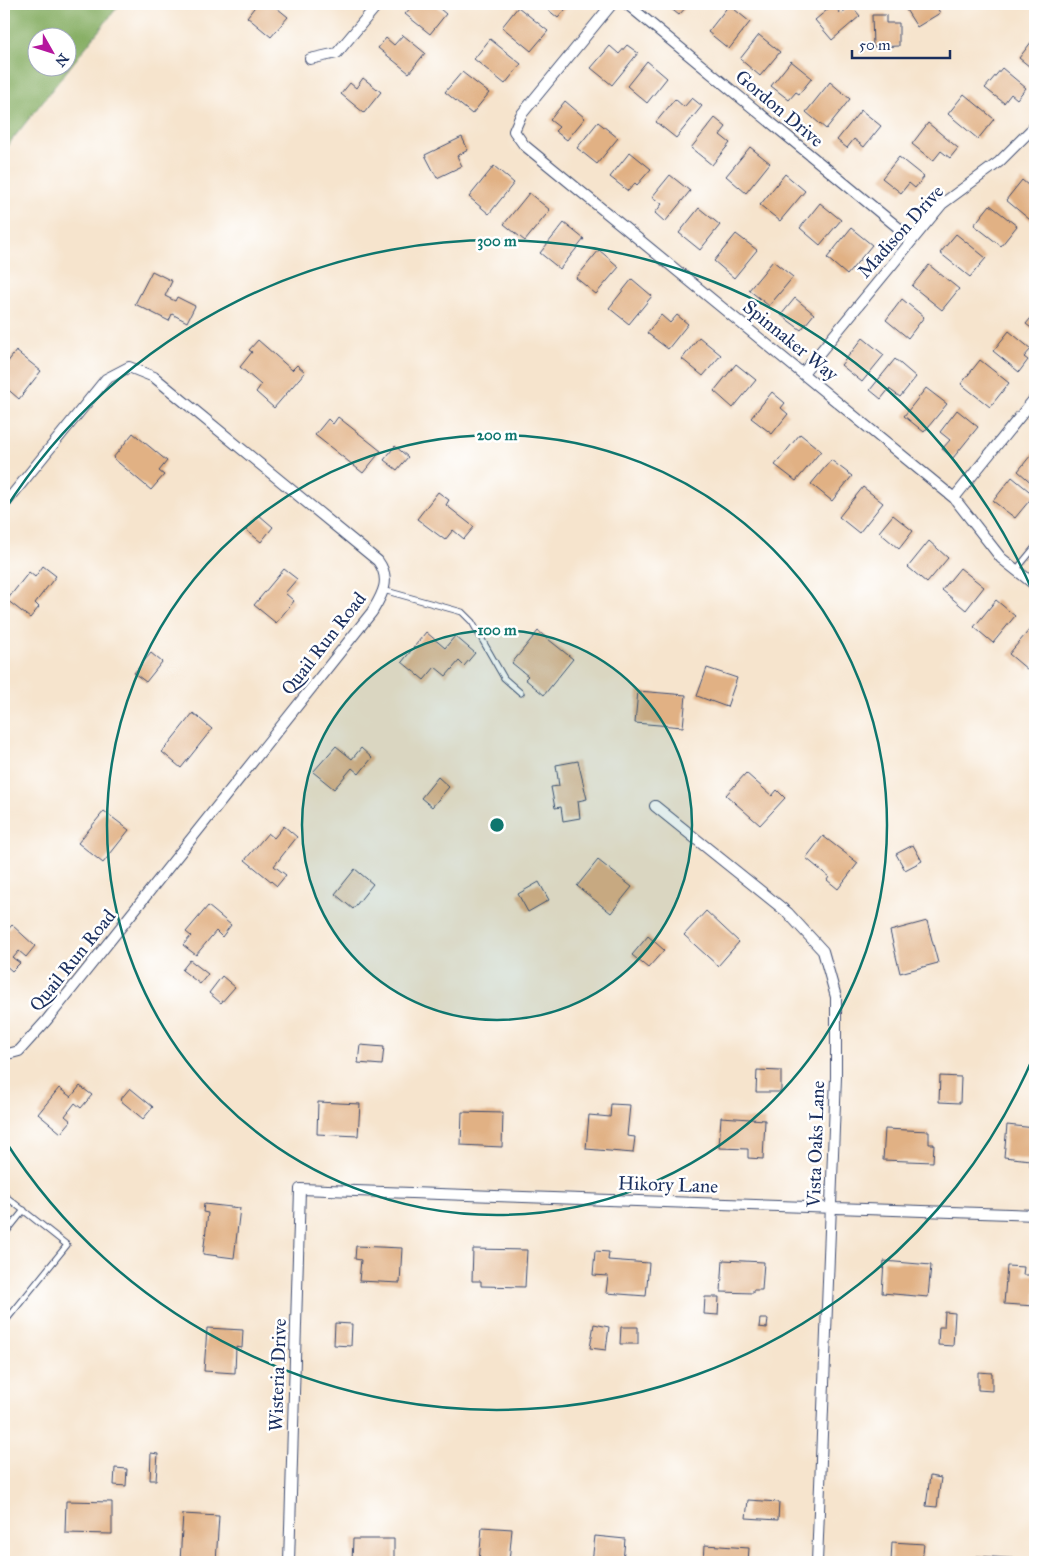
<svg xmlns="http://www.w3.org/2000/svg" width="1039" height="1566" font-family="'IM FELL Great Primer',serif">
<style>
.forest{fill:#86ae64;stroke:#506e61;fill-rule:evenodd}
.building{fill:#e1b184}
.lines{fill:none;stroke-linecap:round;stroke-linejoin:round}
.lane-casing{stroke:#3c4a6f;stroke-width:7}
.street-casing{stroke:#3c4a6f;stroke-width:12}
.lane{stroke:#fff;stroke-width:5}
.street{stroke:#fff;stroke-width:10}
.ring{fill:none;stroke:#0f766e;stroke-width:2.5}
.labels{text-anchor:middle;stroke-width:5;stroke-linejoin:round;paint-order:stroke}
.street-label{font-size:19px;fill:#1b2f5e;stroke:#fff}
.centre{fill:#0f766e;stroke:#fff;stroke-width:2.5}
.ring-label{font-size:15px;text-anchor:middle;font-weight:bold;fill:#0f766e;stroke:#fff;stroke-width:5;stroke-linejoin:round;paint-order:stroke}
</style>
<rect width="100%" height="100%" fill="#fff"/>
<filter id="ink" filterUnits="userSpaceOnUse"><feTurbulence type="fractalNoise" baseFrequency=".02" numOctaves="2"/><feDisplacementMap in="SourceGraphic" scale="10" xChannelSelector="R" yChannelSelector="G"/><feConvolveMatrix kernelMatrix="1 2 1 2 8 2 1 2 1" color-interpolation-filters="sRGB"/></filter>
<filter id="wash" filterUnits="userSpaceOnUse"><feTurbulence type="fractalNoise" baseFrequency=".0096" numOctaves="4" result="noise"/><feDisplacementMap in="SourceGraphic" scale="20" xChannelSelector="R" yChannelSelector="G"/><feGaussianBlur stdDeviation="1.12" result="paint"/><feColorMatrix in="noise" values="0 0 0 0 0 0 0 0 0 0 0 0 0 0 0 0 0 1.4 0 .05"/><feComposite in="paint" operator="in"/></filter>
<g filter="url(#wash)">
<rect width="100%" height="100%" fill="#f6e4cd"/>
<path class="forest" d="M4,4H120L4,150ZM38,38H68V68H38Z"/>
<g id="blocks">
<path class="building" d="M257,4H272L288,17L271,37L247,17Z
M414,4H434L446,14L430,34L405,14Z
M541,4H570L558,18Z
M665,4H689L679,15Z
M911,4H935L940,13L917,27L905,8Z
M729,5L750,22L729,49L708,32Z
M833,5L841,14L851,5L860,16L832,40L815,20Z
M518,7L548,31L531,51L502,27Z
M872,15H886V23H899V46L873,47Z
M403,35L425,53L409,73L378,48L386,38L394,45Z
M759,35L780,52L760,76L740,59Z
M1035,37V71L1019,58Z
M490,39L521,64L505,84L474,59Z
M627,45L638,53L612,85L591,68L610,46L619,54Z
M647,61L667,78L647,103L627,86Z
M791,61L812,78L799,94L796,92L789,100L771,86Z
M1002,68L1026,88L1017,99L1011,94L1004,103L985,88Z
M462,72L489,93L472,114L445,92Z
M363,78L381,92L364,113L341,94L350,83L356,88Z
M830,82L850,99L826,129L806,112Z
M964,94L994,119L978,139L948,114Z
M692,98L702,106L676,138L656,122L675,99L684,107Z
M565,101L585,118L567,140L555,131L559,127L550,120Z
M861,110L881,126L864,147L854,139L847,148L837,140Z
M715,118L726,127L720,135L730,143L712,165L691,148Z
M598,122L618,138L597,164L577,148Z
M928,123L958,148L950,158L941,151L933,161L912,144Z
M462,137L468,150L457,156L462,166L437,178L425,155Z
M750,147L770,163L746,193L726,176Z
M630,152L651,169L637,185L635,183L628,191L610,177Z
M899,157L924,177L915,188L909,183L901,193L882,178Z
M494,166L514,183L489,214L469,197Z
M785,174L805,191L780,221L760,205Z
M670,175L690,191L665,222L655,213L662,204L652,197Z
M1022,180L1035,191V224L1006,200Z
M529,193L550,210L525,241L504,224Z
M820,203L841,220L820,245L800,228Z
M990,205L1017,226L1001,246L974,225Z
M699,208L720,225L700,250L679,233Z
M564,223L584,239L560,269L540,253Z
M851,228L872,245L847,275L827,258Z
M736,234L757,250L734,278L714,261Z
M956,234L986,258L970,277L940,253Z
M599,250L619,267L596,294L576,278Z
M773,261L793,277L769,306L749,290Z
M929,265L959,289L942,310L912,286Z
M152,271L172,281L165,296L175,301L177,297L195,306L187,322L172,314L169,321L135,304Z
M632,279L652,296L629,324L609,308Z
M795,298L814,314L801,330L781,315Z
M902,299L924,317L908,338L886,320Z
M1035,313V331L1026,324Z
M661,315L670,323L677,315L688,324L668,349L647,333Z
M1009,331L1031,349L1024,357L1028,360L1019,372L993,351Z
M699,337L721,355L703,376L682,359Z
M863,338L884,355L862,382L841,365Z
M258,340L292,370L297,365L305,372L274,408L256,392L261,385L240,367L252,352L249,350Z
M16,351L41,371L19,399L4,386V367Z
M895,359L916,377L900,397L889,389L881,399L870,390Z
M980,360L1009,383L990,407L961,384Z
M736,364L756,380L733,408L714,391Z
M926,388L947,404L924,432L904,416Z
M772,392L785,403L781,408L788,414L772,434L751,418Z
M957,410L978,427L953,458L942,449L950,440L940,432Z
M338,417L381,451L363,473L315,435L328,419L333,424Z
M133,433L167,461L159,471L164,475L151,490L113,458Z
M800,434L821,451L796,481L775,465Z
M395,446L408,457L397,470L384,460Z
M1035,450V486L1018,471Z
M831,460L852,476L832,501L811,484Z
M1012,477L1034,495L1015,518L993,501Z
M863,487L883,503L859,533L839,517Z
M438,492L449,500L446,505L474,527L464,539L453,530L445,540L417,519Z
M259,515L273,527L261,542L246,530Z
M893,515L913,531L899,549L879,532Z
M929,541L948,558L927,583L908,567Z
M43,566L56,576L35,603L39,607L30,618L7,600L29,572L35,577Z
M960,568L984,587L966,610L942,590Z
M284,569L297,579L285,593L294,601L276,623L254,605Z
M996,600L1015,616L993,643L974,627Z
M1030,629L1035,633V661L1028,670L1009,654Z
M538,631L573,659L544,695L525,679L528,676L512,663Z
M426,632L445,648L455,636L475,653L464,666L459,661L446,676L435,667L424,680L402,662Z
M151,653L162,662L146,682L134,673Z
M707,668L737,678L727,707L697,696Z
M638,691L686,695L683,727L635,723Z
M193,713L212,729L181,768L162,752Z
M336,746L352,759L361,748L372,758L359,774L352,768L334,789L313,772Z
M578,761L587,799L578,801L580,818L563,821L561,807L555,808L551,787L559,786L556,765Z
M746,773L772,796L777,790L785,798L760,825L726,795Z
M438,777L449,787L432,807L421,798Z
M104,811L129,830L103,863L78,843Z
M284,826L297,837L274,866L286,875L277,886L245,860L268,833L274,838Z
M823,836L858,863L838,889L827,880L829,877L806,858Z
M913,845L922,861L905,870L896,854Z
M598,860L632,887L611,913L577,886Z
M355,869L373,884L353,909L335,894Z
M539,882L549,900L528,912L518,894Z
M208,906L231,925L222,937L216,931L196,955L183,945L191,936L186,932Z
M706,911L739,942L718,966L684,935Z
M927,921L938,963L900,973L890,931Z
M12,925L35,946L26,957L19,951L13,958L20,963L12,971L4,964V934Z
M648,936L664,950L648,968L632,955Z
M190,960L208,974L200,984L182,970Z
M222,976L235,987L221,1003L209,993Z
M360,1045L384,1047L382,1065L358,1063Z
M757,1070L781,1071V1092H756Z
M940,1076L961,1077L960,1103L939,1102Z
M80,1086L92,1095L81,1108L75,1103L65,1116L71,1121L61,1133L38,1114L59,1088L71,1097Z
M130,1088L153,1107L143,1119L120,1100Z
M318,1102L360,1104L358,1136L317,1134Z
M611,1104L630,1105L627,1136L635,1137L633,1153L586,1149L589,1115L610,1117Z
M462,1112L503,1113L502,1147L461,1145Z
M721,1117L765,1120L763,1159L748,1158V1149L719,1148Z
M1007,1125L1035,1128V1166H1030V1160L1004,1157Z
M885,1129L929,1131V1144H934L933,1162L883,1160Z
M204,1204L240,1208L234,1258L203,1254L208,1213L203,1212Z
M356,1246L402,1248L400,1283L359,1281L361,1260L355,1259Z
M473,1249L527,1250L525,1287L481,1286V1281H472Z
M595,1251L609,1252L608,1260L649,1263L646,1296L606,1293L608,1276L593,1275Z
M723,1260L764,1262L762,1290H753V1293L721,1292Z
M884,1261L931,1265L928,1297L882,1293Z
M1007,1266L1024,1267L1023,1275H1035V1306L1004,1304Z
M705,1297H719L718,1315L704,1314Z
M945,1312L955,1313L953,1346L938,1345L939,1327H944Z
M760,1319H768L767,1328L759,1327Z
M335,1323L352,1324L351,1346L334,1345Z
M594,1324L609,1327L606,1350L590,1348Z
M621,1327H638V1344H620Z
M207,1328L243,1330L242,1348L236,1347L235,1373L204,1371Z
M978,1372L992,1373V1391L978,1390Z
M151,1453L158,1454L156,1480H150Z
M115,1468L127,1469L126,1486L114,1485Z
M930,1476L941,1478L937,1507L926,1506Z
M748,1500L779,1502L778,1520L746,1518Z
M66,1501L112,1502V1534L65,1533Z
M183,1514L219,1516L216,1562L180,1561Z
M482,1527L512,1529L509,1562H479Z
M595,1536L625,1539L623,1562H592Z
M353,1539H394V1562H352Z
M892,1542L924,1544L922,1562H891Z
M705,1545L749,1548L748,1562H704Z
M977,1556L1023,1559L1022,1562H977Z"/>
</g>
</g>
<g filter="url(#ink)">
<use href="#blocks" fill-opacity="0" stroke="#3c4a6f" stroke-width="1"/>
<g class="lines">
<defs>
<path id="lane" d="M1016,570L1035,547
M383,590L462,612L472,622L504,678L521,693
M4,1195L67,1245L4,1323
M4,1235L24,1210"/>
<path id="street" d="M612,4L521,115L514,131L524,145L954,498L1001,558L1035,585
M627,4L912,239
M310,59L337,53L378,4
M803,373L942,204L999,162L1035,126
M954,498L1035,398
M4,505L106,379L129,367L154,377L378,561C392,580 382,595 372,612L46,1021L19,1051L4,1055
M655,806L788,913L823,951L836,997V1077L817,1562
M289,1562L300,1189L1035,1215"/>
</defs>
<use href="#lane" class="lane-casing"/>
<use href="#street" class="street-casing"/>
<use href="#lane" class="lane"/>
<use href="#street" class="street"/>
</g>
</g>
<circle cx="497" cy="825" r="195" fill="#0f766e" fill-opacity=".12"/>
<g class="ring">
<circle cx="497" cy="825" r="195"/>
<circle cx="497" cy="825" r="390"/>
<path d="M1035 1053A584 584 0 0 1 4 1139M4 511A584 584 0 0 1 1035 597"/>
</g>
<g class="labels">
<g class="street-label">
<text transform="translate(780 108) rotate(40)" y="7">Gordon Drive</text>
<text transform="translate(900 231) rotate(-48)" y="7">Madison Drive</text>
<text transform="translate(791 340) rotate(39)" y="7">Spinnaker Way</text>
<text transform="translate(323 643) rotate(-52)" y="7">Quail Run Road</text>
<text transform="translate(72 960) rotate(-51)" y="7">Quail Run Road</text>
<text transform="translate(815 1144) rotate(-88)" y="7">Vista Oaks Lane</text>
<text transform="translate(668 1184) rotate(2)" y="7">Hikory Lane</text>
<text transform="translate(277 1375) rotate(-88)" y="7">Wisteria Drive</text>
</g>
</g>
<circle cx="497" cy="825" r="8" class="centre"/>
<g class="ring-label">
<text x="497" y="246">300 m</text>
<text x="497" y="440">200 m</text>
<text x="497" y="635">100 m</text>
</g>
<rect width="1039" height="1566" fill="none" stroke="#fff" stroke-width="20"/>
<g transform="translate(52 52) rotate(129)"><circle r="24" fill="#ffffff" stroke="#a4acbf"/>
<path d="M0-4L9 19L0 12L-9 19Z" fill="#b5179e"/>
<text y="-8" font-size="14" font-weight="bold" text-anchor="middle" fill="#1b2f5e">N</text>
</g>
<path d="M852 50v8h98v-8" fill="none" stroke="#1b2f5e" stroke-width="2.5"/>
<text x="859" y="50" font-size="15" fill="#1b2f5e" stroke="#ffffff" stroke-width="4" paint-order="stroke">50 m</text>
</svg>
